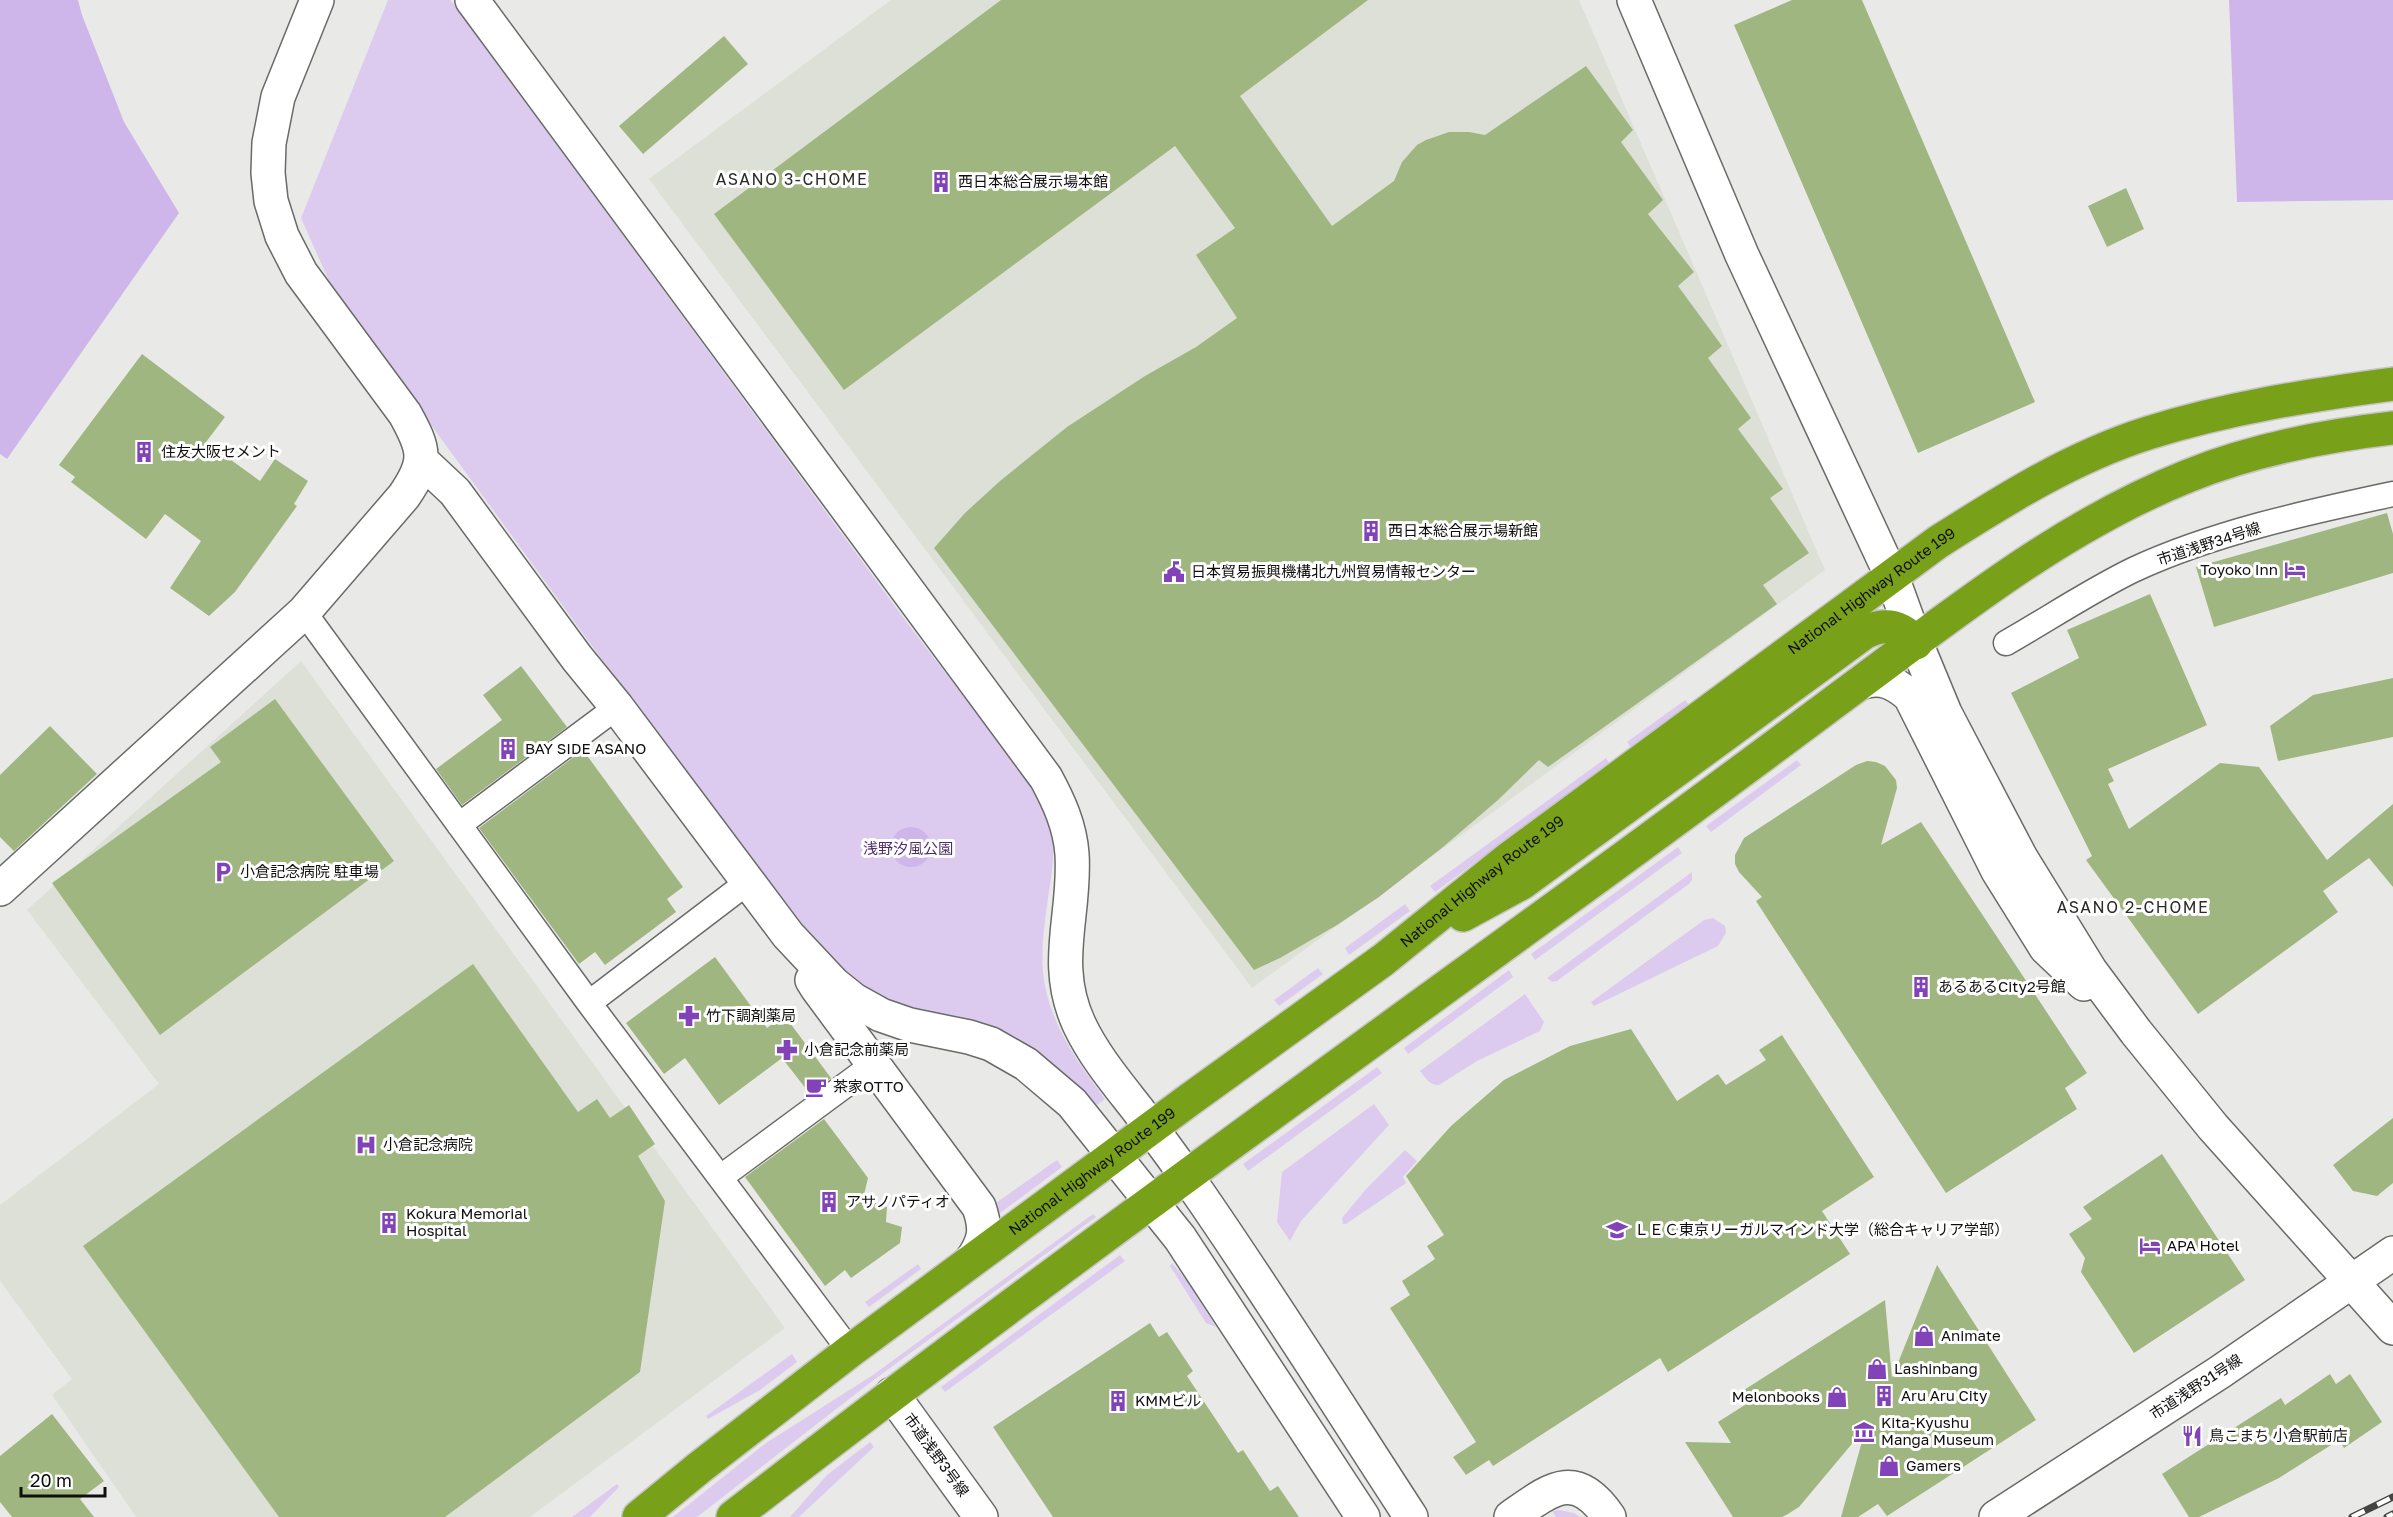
<svg xmlns="http://www.w3.org/2000/svg" width="2393" height="1517" font-family="'Golos Text','Noto Sans JP',sans-serif">
<style>
.built{fill:#dce0d6}
.green{fill:#dccbef}
.water{fill:#cfb6ea}
.building{fill:#a0b680}
.lines{fill:none;stroke-linecap:round;stroke-linejoin:round}
.street-casing{stroke:#696b68;stroke-width:27}
.secondary-casing{stroke:#696b68;stroke-width:36}
.highway-casing{stroke:#c5c5c5;stroke-width:36}
.street{stroke:#fff;stroke-width:24}
.secondary{stroke:#fff;stroke-width:33}
.highway{stroke:#78a119;stroke-width:33}
.rail-casing{stroke:#444543;stroke-width:7}
.rail{stroke:#fff;stroke-width:4.5;stroke-dasharray:14;stroke-linecap:butt}
.labels{text-anchor:middle;stroke-width:6;stroke-linejoin:round;paint-order:stroke}
.poi-label{font-size:15px;fill:#0f0f0e;stroke:#fff;text-anchor:start}
.street-label{font-size:15px;fill:#0f0f0e;stroke:#fff}
.park-label{font-size:15px;fill:#4c2b69;stroke:#fff}
.neighbourhood-label{font-size:16px;letter-spacing:1.5px;fill:#2b2c2a;stroke:#fff}
</style>
<rect width="100%" height="100%" fill="#e9eae7"/>
<path class="built" d="M891,0H1579L1825,570L1252,988L649,179Z
M301,661L785,1328L530,1517H136L52,1395L72,1379L0,1281V1205L159,1084L27,910Z"/>
<path class="green" d="M388,0H450L453,3L908,624L1023,774C1034,791 1047,811 1051,831C1056,850 1052,872 1049,891C1045,922 1039,955 1045,986C1054,1030 1079,1064 1105,1099L1090,1110L887,1006L816,954L333,290L301,218Z
M1685,700L1690,706L1632,749L1627,742Z
M1606,758L1610,764L1435,892L1430,886Z
M1797,760L1801,765L1711,832L1706,826Z
M1678,847L1682,853L1535,960L1531,954Z
M1692,872V880L1689,884L1557,981L1552,982L1547,978Z
M1405,904L1410,911L1349,955L1345,948Z
M1713,918L1725,926L1726,933L1718,946L1594,1006L1591,1002L1704,920Z
M1318,968L1323,974L1279,1006L1274,1000Z
M1509,970L1513,977L1408,1054L1404,1048Z
M1525,994L1544,1022L1540,1031L1477,1061L1439,1085C1429,1085 1426,1078 1420,1071Z
M1377,1067L1382,1073L1248,1171L1243,1164Z
M1374,1104L1389,1125L1301,1221L1290,1241L1277,1222L1282,1172Z
M1405,1150L1417,1161L1403,1177L1406,1183L1346,1224H1343L1342,1218L1366,1189Z
M1057,1160L1062,1167L1000,1213L993,1205Z
M1093,1214L1096,1217L875,1379L697,1517H673L766,1443L873,1375Z
M1120,1255L1125,1261L945,1392L941,1387Z
M1172,1263L1187,1281L1216,1327L1206,1323L1170,1266Z
M918,1264L921,1269L869,1307L865,1302Z
M792,1354L797,1362L760,1390L708,1419L706,1416Z
M870,1442L874,1447L799,1517H790L827,1475Z
M617,1484L619,1487L590,1517H572Z
M1559,1510L1574,1513L1580,1517H1556L1552,1511Z"/>
<path class="water" d="M0,0H78L82,15L124,122L179,213L7,459L0,454Z
M2229,0H2393V200L2237,202Z
M891 847a20 20 0 1 1 40 0a20 20 0 1 1-40 0Z"/>
<path class="building" d="M1001,0H1368L1240,96L1332,226L1394,181L1402,162L1417,145L1426,140L1449,132H1469L1485,135L1586,66L1633,130L1621,142L1663,200L1648,214L1694,272L1678,286L1722,346L1708,358L1751,418L1738,429L1783,489L1770,498L1809,553L1763,585L1777,604L1548,767L1539,760L1498,800L1443,847L1379,897L1337,925L1280,958L1254,970L934,548L965,513L1000,481L1067,427L1145,376L1196,347L1237,318L1196,255L1235,228L1175,146L844,390L714,214Z
M1792,0H1862L2035,402L1918,453L1734,25Z
M724,36L748,64L643,154L619,126Z
M2126,188L2144,229L2107,247L2088,206Z
M142,354L225,417L206,442L260,481L275,459L308,481L294,504L297,506L235,592L209,616L170,588L201,541L165,514L146,539L71,482L75,477L59,465Z
M2387,513L2393,534V573L2214,627L2196,567Z
M2150,594L2207,725L2108,769L2114,781L2108,784L2129,829L2220,763L2259,767L2327,860L2393,804V887L2369,858L2323,891L2338,912L2198,1014L2086,860L2092,856L2011,693L2079,658L2067,630Z
M521,666L567,727L462,805L436,769L502,720L483,695Z
M2393,678V737L2278,761L2270,726L2313,695Z
M275,699L394,861L160,1035L52,883L221,762L210,747Z
M50,726L97,774L14,851L0,837V775Z
M583,750L683,887L667,899L676,912L605,965L595,952L579,964L479,828Z
M1867,761L1876,762L1885,766L1896,780L1897,788L1881,845L1921,822L2087,1073L2065,1088L2077,1109L1946,1193L1756,901L1762,897L1739,872L1735,864V855L1744,838L1856,765Z
M715,957L767,1028L784,1015L831,1078L810,1094L782,1058L719,1105L685,1058L664,1074L626,1023Z
M473,964L578,1112L597,1099L610,1118L629,1105L655,1144L638,1156L665,1201L640,1372L445,1517H279L83,1246Z
M1631,1029L1677,1101L1718,1074L1726,1085L1766,1060L1759,1050L1782,1035L1874,1177L1822,1211L1850,1254L1668,1372L1660,1358L1493,1466L1489,1460L1466,1475L1453,1457L1476,1442L1390,1308L1410,1295L1402,1281L1435,1259L1427,1246L1444,1235L1406,1176L1451,1126L1504,1080L1570,1046Z
M2393,1118V1183L2377,1196L2353,1191L2333,1165Z
M824,1119L868,1178L863,1199L887,1207L886,1222L902,1227L900,1243L851,1278L845,1270L825,1286L745,1177Z
M2162,1154L2245,1280L2134,1353L2081,1272L2085,1258L2069,1234L2092,1219L2083,1207Z
M1937,1265L2036,1420L1887,1516L1878,1504L1858,1517H1841L1866,1427L1799,1507L1788,1514L1782,1517H1733L1685,1442L1731,1443L1718,1422L1751,1401L1744,1390L1885,1300L1892,1378Z
M1150,1323L1159,1337L1167,1332L1193,1371L1187,1376L1238,1453L1243,1450L1270,1491L1278,1486L1299,1517H1053L993,1427Z
M2330,1374L2336,1384L2350,1374L2382,1422L2344,1448L2339,1440L2279,1478L2199,1517H2189L2162,1474L2281,1398L2285,1405Z
M52,1414L104,1481L80,1499L94,1517H12L0,1502V1456Z"/>
<g class="lines">
<defs>
<path id="street" d="M304,612L589,1003L850,1351
M2006,643C2048,619 2090,591 2133,570C2212,533 2308,512 2393,494
M459,825L617,707
M589,1003L748,882
M721,1177L874,1064"/>
<path id="secondary" d="M472,0L1046,778C1059,802 1070,826 1072,854C1076,915 1051,963 1079,1024C1094,1056 1117,1083 1138,1110C1158,1137 1178,1164 1197,1191C1271,1298 1340,1408 1411,1517
M1634,0L1742,255L1892,577L1916,643L1945,713L2021,858L2090,970L2136,1032L2213,1127L2393,1328
M422,461L455,492L577,658L617,707L788,935L834,984L854,1000L881,1015L910,1025L969,1037L991,1044L1026,1064L1072,1103L1180,1238L1363,1517
M1860,683C1881,676 1894,682 1910,696L1998,871L2046,948L2084,984
M0,889L304,612L404,496C428,461 425,450 405,414L301,273L282,236L271,201L268,173L269,143L278,97L317,0
M812,980L817,988L979,1207C987,1230 985,1241 971,1261
M892,1394L981,1517
M1511,1517C1550,1490 1575,1467 1609,1517
M1996,1517L2220,1372L2393,1253"/>
<g id="highway">
<path d="M1463,915L1522,883L1864,633C1885,622 1901,626 1916,643"/>
<path id="s1" d="M639,1517L700,1467L850,1351L1189,1100L1383,960L1507,860L1938,542C2004,500 2072,457 2148,433C2227,408 2310,395 2393,384"/>
<path d="M733,1517C998,1311 1270,1115 1541,918C1642,845 1742,771 1841,697C1951,616 2060,527 2188,476C2252,450 2324,436 2393,428"/>
</g>
</defs>
<use href="#street" class="street-casing"/>
<use href="#secondary" class="secondary-casing"/>
<use href="#highway" class="highway-casing"/>
<use href="#street" class="street"/>
<use href="#secondary" class="secondary"/>
<use href="#highway" class="highway"/>
<defs>
<path id="rail" d="M2352,1517L2393,1497
M2387,1517L2393,1514"/>
</defs>
<use href="#rail" class="rail-casing"/>
<use href="#rail" class="rail"/>
</g>
<defs>
<symbol id="building-bare" viewBox="-9 -9 18 18"><path d="M-4-6H4V6H1V3H-1V6H-4ZM-2.5-4.3h1.7v1.8h-1.7ZM.8-4.3h1.7v1.8H.8ZM-2.5-1h1.7V.8h-1.7ZM.8-1h1.7V.8H.8Z" fill="#8343b8" stroke="#fff" stroke-width="2.5" paint-order="stroke"/></symbol>
<symbol id="hotel-bare" viewBox="-9 -9 18 18"><path d="M-6-4.5h1.5V1H6V5H4.5V3h-9V5H-6ZM-4 0a1.8 1.8 0 1 1 3.6 0ZM.5 0V-2.5h3Q6-2.5 6 0Z" fill="#8343b8" stroke="#fff" stroke-width="2.5" paint-order="stroke"/></symbol>
<symbol id="civic-bare" viewBox="-9 -9 18 18"><path d="M-.6-6.5H3V-4.5H.6V-3L4-1V1h2V6H-6V1h2V-1L-.6-3ZM-1.2 2.5V6h2.4V2.5Z" fill="#8343b8" stroke="#fff" stroke-width="2.5" paint-order="stroke"/></symbol>
<symbol id="parking-bare" viewBox="-9 -9 18 18"><path d="M-3.5-5.5H1a3.5 3.5 0 0 1 0 7H-1V5.5H-3.5ZM-1-3.4V-.6H.8a1.4 1.4 0 0 0 0-2.8Z" fill="#8343b8" stroke="#fff" stroke-width="2.5" paint-order="stroke"/></symbol>
<symbol id="pharmacy-bare" viewBox="-9 -9 18 18"><path d="M-2-6h4v4h4v4h-4v4h-4v-4h-4v-4h4Z" fill="#8343b8" stroke="#fff" stroke-width="2.5" paint-order="stroke"/></symbol>
<symbol id="cafe-bare" viewBox="-9 -9 18 18"><path d="M-5.5-4.5H6V0H3Q3 3.5 0 3.5H-2.5Q-5.5 3.5-5.5 0ZM3-3.2v2h1.7v-2ZM-6 4.5H4V6H-6Z" fill="#8343b8" stroke="#fff" stroke-width="2.5" paint-order="stroke"/></symbol>
<symbol id="hospital-bare" viewBox="-9 -9 18 18"><path d="M-5-5h3v3.5h4V-5h3V5h-3V1.5h-4V5h-3Z" fill="#8343b8" stroke="#fff" stroke-width="2.5" paint-order="stroke"/></symbol>
<symbol id="university-bare" viewBox="-9 -9 18 18"><path d="M0-5L7-2L0 1L-7-2ZM-4 1L0 2.5L4 1V4Q0 6-4 4Z" fill="#8343b8" stroke="#fff" stroke-width="2.5" paint-order="stroke"/></symbol>
<symbol id="shop-bare" viewBox="-9 -9 18 18"><path d="M-5-2.5h2.3a2.7 3.5 0 0 1 5.4 0H5L5.5 6h-11ZM-1.5-2.5h3a1.5 2.3 0 0 0-3 0Z" fill="#8343b8" stroke="#fff" stroke-width="2.5" paint-order="stroke"/></symbol>
<symbol id="museum-bare" viewBox="-9 -9 18 18"><path d="M0-6L6-3V-2H-6V-3ZM-5-1h2V3h-2ZM-1-1h2V3h-2ZM3-1h2V3H3ZM-6 4H6V6H-6Z" fill="#8343b8" stroke="#fff" stroke-width="2.5" paint-order="stroke"/></symbol>
<symbol id="restaurant-bare" viewBox="-9 -9 18 18"><path d="M-5-6h1v4h1v-4h1v4h1v-4h1v5L-1.5 .5V6h-2V.5L-5-1ZM5-6V6H3V1.5H1.5Q1.5-4 5-6Z" fill="#8343b8" stroke="#fff" stroke-width="2.5" paint-order="stroke"/></symbol>
</defs>
<g fill-rule="evenodd">
<use href="#building-bare" x="926" y="167" width="30" height="30"/>
<use href="#building-bare" x="129" y="437" width="30" height="30"/>
<use href="#building-bare" x="1356" y="516" width="30" height="30"/>
<use href="#hotel-bare" x="2280" y="555" width="30" height="30"/>
<use href="#civic-bare" x="1159" y="557" width="30" height="30"/>
<use href="#building-bare" x="493" y="734" width="30" height="30"/>
<use href="#parking-bare" x="208" y="857" width="30" height="30"/>
<use href="#building-bare" x="1906" y="972" width="30" height="30"/>
<use href="#pharmacy-bare" x="674" y="1001" width="30" height="30"/>
<use href="#pharmacy-bare" x="772" y="1035" width="30" height="30"/>
<use href="#cafe-bare" x="801" y="1072" width="30" height="30"/>
<use href="#hospital-bare" x="351" y="1130" width="30" height="30"/>
<use href="#building-bare" x="814" y="1187" width="30" height="30"/>
<use href="#building-bare" x="374" y="1208" width="30" height="30"/>
<use href="#university-bare" x="1602" y="1215" width="30" height="30"/>
<use href="#hotel-bare" x="2135" y="1231" width="30" height="30"/>
<use href="#shop-bare" x="1909" y="1321" width="30" height="30"/>
<use href="#shop-bare" x="1862" y="1354" width="30" height="30"/>
<use href="#building-bare" x="1869" y="1381" width="30" height="30"/>
<use href="#shop-bare" x="1822" y="1382" width="30" height="30"/>
<use href="#building-bare" x="1103" y="1386" width="30" height="30"/>
<use href="#museum-bare" x="1849" y="1417" width="30" height="30"/>
<use href="#restaurant-bare" x="2177" y="1421" width="30" height="30"/>
<use href="#shop-bare" x="1874" y="1451" width="30" height="30"/>
</g>
<g class="labels">
<g class="poi-label">
<text x="958" y="187">西日本総合展示場本館</text>
<text x="161" y="457">住友大阪セメント</text>
<text x="1388" y="536">西日本総合展示場新館</text>
<text x="2278" y="575" text-anchor="end">Toyoko Inn</text>
<text x="1191" y="577">日本貿易振興機構北九州貿易情報センター</text>
<text x="525" y="754">BAY SIDE ASANO</text>
<text x="240" y="877">小倉記念病院 駐車場</text>
<text x="1938" y="992">あるあるCity2号館</text>
<text x="706" y="1021">竹下調剤薬局</text>
<text x="804" y="1055">小倉記念前薬局</text>
<text x="833" y="1092">茶家OTTO</text>
<text x="383" y="1150">小倉記念病院</text>
<text x="846" y="1207">アサノパティオ</text>
<text x="406" y="1219">Kokura Memorial<tspan x="406" dy="17">Hospital</tspan></text>
<text x="1634" y="1235">ＬＥＣ東京リーガルマインド大学（総合キャリア学部）</text>
<text x="2167" y="1251">APA Hotel</text>
<text x="1941" y="1341">Animate</text>
<text x="1894" y="1374">Lashinbang</text>
<text x="1901" y="1401">Aru Aru City</text>
<text x="1820" y="1402" text-anchor="end">Melonbooks</text>
<text x="1135" y="1406">KMMビル</text>
<text x="1881" y="1428">Kita-Kyushu<tspan x="1881" dy="17">Manga Museum</tspan></text>
<text x="2209" y="1441">鳥こまち 小倉駅前店</text>
<text x="1906" y="1471">Gamers</text>
</g>
<g class="street-label">
<text transform="translate(2209 544) rotate(-18)" y="5">市道浅野34号線</text>
<text dy="5" stroke="none"><textPath href="#s1" startOffset="1542">National Highway Route 199</textPath></text>
<text dy="5" stroke="none"><textPath href="#s1" startOffset="1056">National Highway Route 199</textPath></text>
<text dy="5" stroke="none"><textPath href="#s1" startOffset="570">National Highway Route 199</textPath></text>
<text transform="translate(2196 1387) rotate(-33)" y="5">市道浅野31号線</text>
<text transform="translate(936 1455) rotate(54)" y="5">市道浅野3号線</text>
</g>
<g class="park-label">
<text x="908" y="854">浅野汐風公園</text>
</g>
<g class="neighbourhood-label">
<text x="792" y="185">ASANO 3-CHOME</text>
<text x="2133" y="913">ASANO 2-CHOME</text>
</g>
</g>
<path d="M21 1487v9h84v-9" fill="none" stroke="#0f0f0e" stroke-width="3"/>
<text x="30" y="1487" font-size="18" fill="#0f0f0e" stroke="#ffffff" stroke-width="4.5" paint-order="stroke">20 m</text>
</svg>
